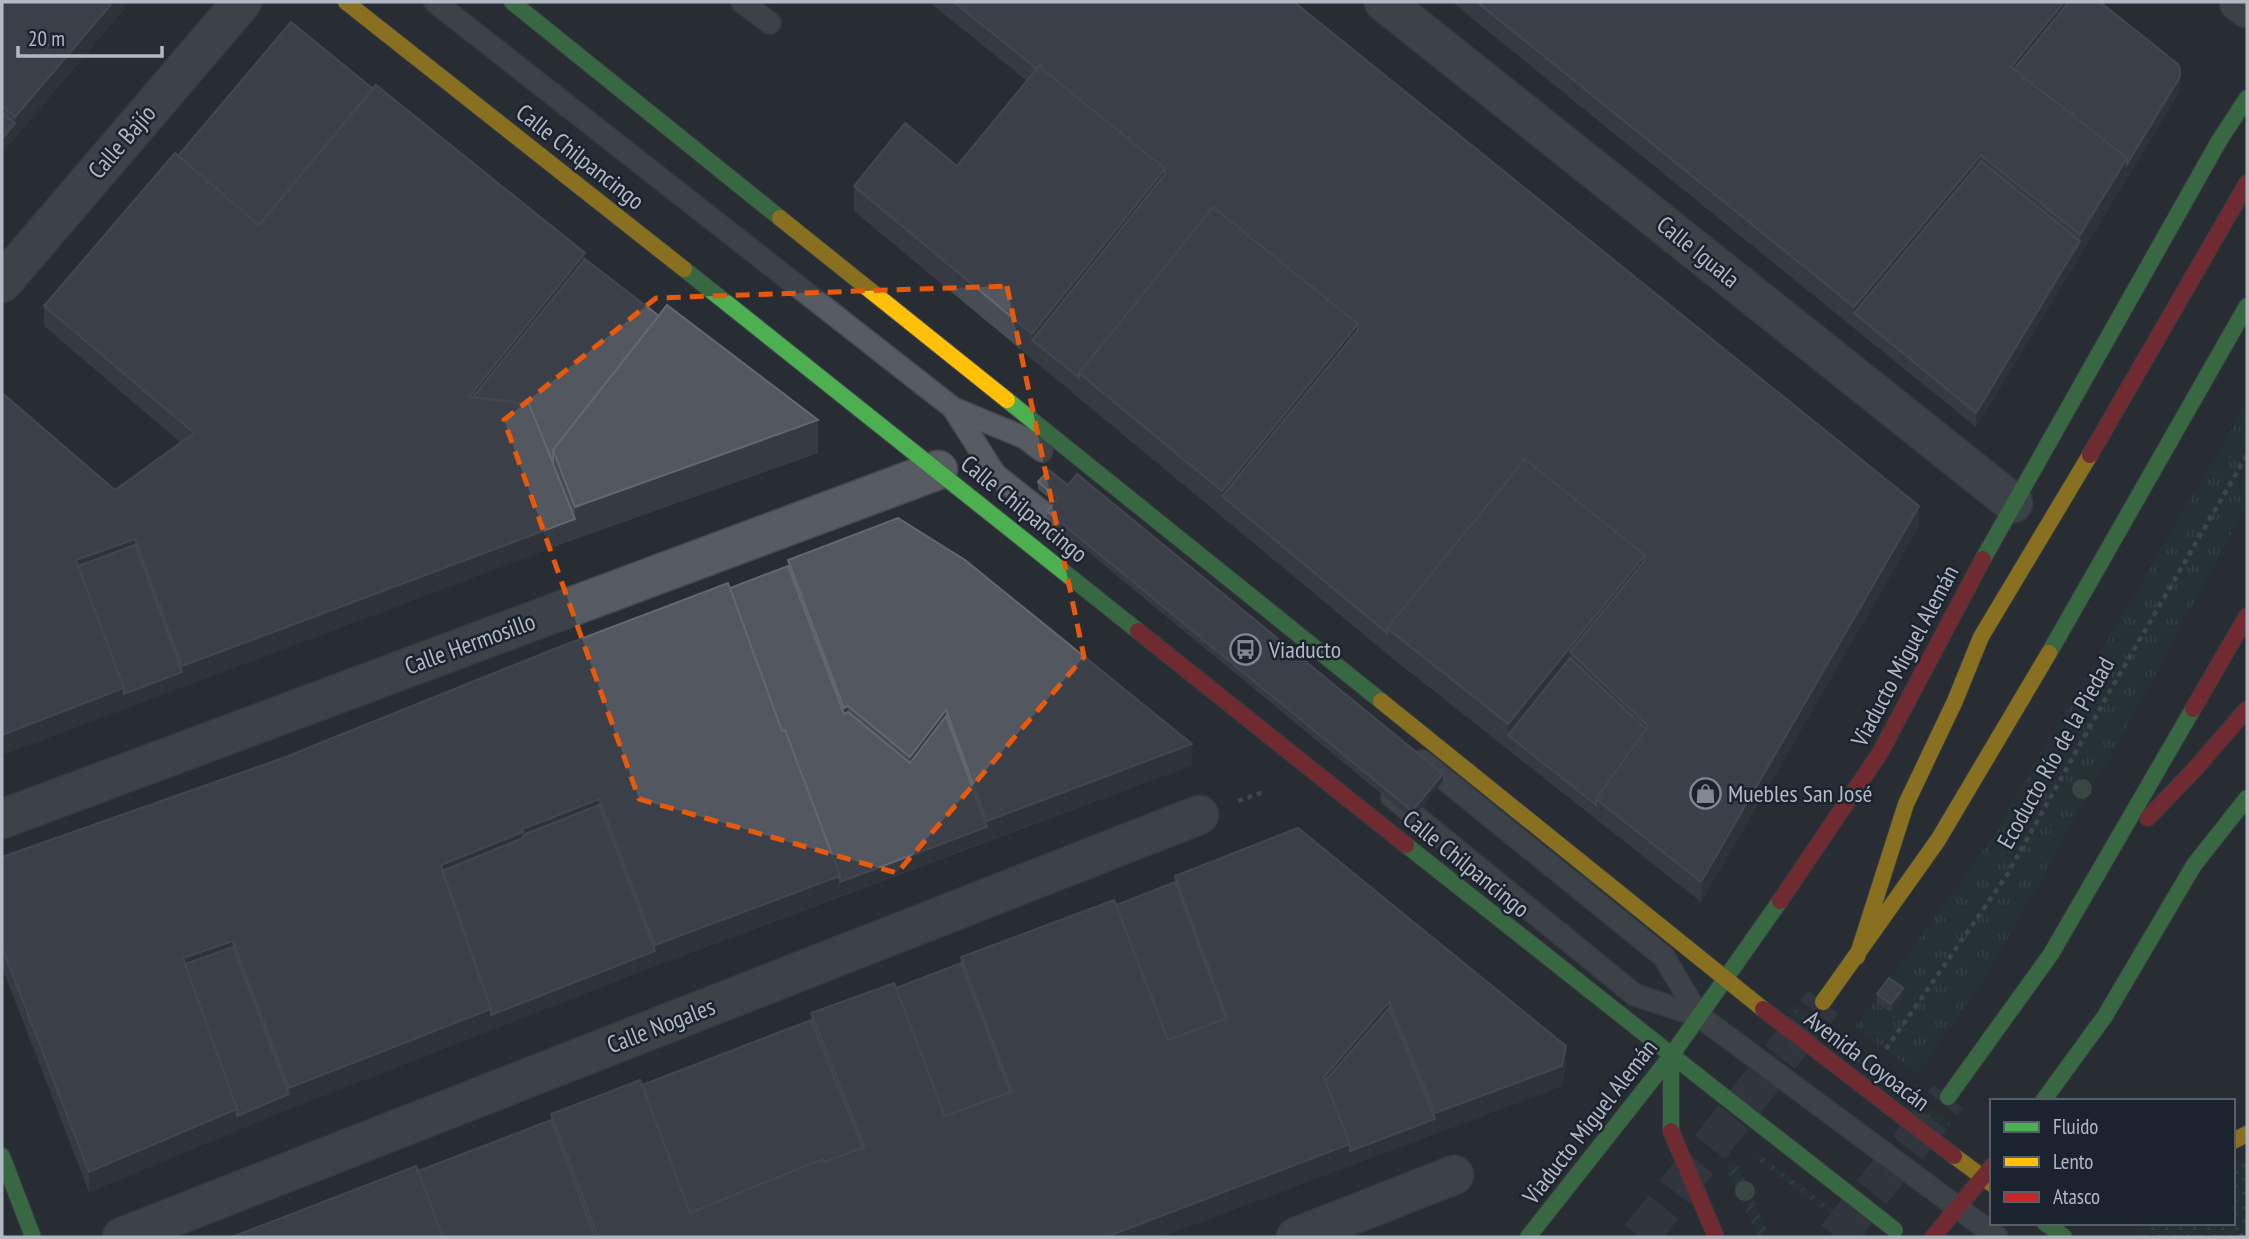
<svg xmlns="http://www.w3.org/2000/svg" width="2249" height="1239" font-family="'PT Sans Narrow',sans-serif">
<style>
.grass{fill:url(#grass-dots)}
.park{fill:url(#park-tufts)}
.garden{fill:url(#garden-furrows)}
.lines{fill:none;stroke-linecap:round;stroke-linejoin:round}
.highway-tunnel{stroke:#3d424a;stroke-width:38;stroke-dasharray:38 19;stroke-linecap:butt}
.lane-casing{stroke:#46494f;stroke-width:24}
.street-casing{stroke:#46494f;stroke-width:41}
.fast-casing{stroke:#46494f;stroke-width:18}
.slow-casing{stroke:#46494f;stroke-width:18}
.jam-casing{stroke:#46494f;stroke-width:18}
.path{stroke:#5b6066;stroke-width:4.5;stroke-dasharray:5 5;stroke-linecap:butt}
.lane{stroke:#575b62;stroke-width:21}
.street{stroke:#575b62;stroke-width:38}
.fast{stroke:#4caf50;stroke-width:16}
.slow{stroke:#ffc107;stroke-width:16}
.jam{stroke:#c62828;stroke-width:16}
.lane-bridge-casing{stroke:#46494f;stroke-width:24;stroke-linecap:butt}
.fast-bridge-casing{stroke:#46494f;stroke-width:18;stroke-linecap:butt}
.jam-bridge-casing{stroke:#46494f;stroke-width:18;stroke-linecap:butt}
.lane-bridge{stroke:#575b62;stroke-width:21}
.fast-bridge{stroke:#4caf50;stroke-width:16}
.jam-bridge{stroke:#c62828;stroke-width:16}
.tree{fill:#4c6657}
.wall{fill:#484c54}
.shaded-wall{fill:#363b42}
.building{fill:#535860;stroke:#626770;stroke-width:2}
.marked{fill:none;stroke:#e8590c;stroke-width:5;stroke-dasharray:14 9;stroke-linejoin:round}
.labels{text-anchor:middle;stroke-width:5;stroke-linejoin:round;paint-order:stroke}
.street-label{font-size:24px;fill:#b1b9c5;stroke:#1b232e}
.poi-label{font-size:24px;fill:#b1b9c5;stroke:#1b232e;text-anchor:start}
</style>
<defs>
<pattern id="grass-dots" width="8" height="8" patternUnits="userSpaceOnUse" patternTransform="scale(1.75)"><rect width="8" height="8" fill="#253739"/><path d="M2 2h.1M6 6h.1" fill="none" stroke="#425254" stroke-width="1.8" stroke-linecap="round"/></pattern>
<pattern id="park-tufts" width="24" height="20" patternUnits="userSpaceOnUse" patternTransform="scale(1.75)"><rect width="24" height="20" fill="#253739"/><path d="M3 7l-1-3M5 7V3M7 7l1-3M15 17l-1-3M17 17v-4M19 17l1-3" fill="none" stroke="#425254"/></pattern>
<pattern id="garden-furrows" width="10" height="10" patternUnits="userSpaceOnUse" patternTransform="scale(1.75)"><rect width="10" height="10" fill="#253739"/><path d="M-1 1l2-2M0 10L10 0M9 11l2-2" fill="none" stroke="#425254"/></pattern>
</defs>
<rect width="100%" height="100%" fill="#282d34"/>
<path class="grass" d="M1793,1004L1951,1125L1945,1134L1786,1013Z
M2247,1159V1237H2129L2150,1223H2233V1167Z"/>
<path class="park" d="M2247,403V504L2144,696L1999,954L1971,998L1917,1073L1855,1027L1989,842Z"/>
<path class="garden" d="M1755,1151L1866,1234L1864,1237H1860L1752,1156Z
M1724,1164L1739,1166L1770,1237H1758Z"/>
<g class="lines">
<path class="highway-tunnel" d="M1640,1237L1823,1002
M1836,1237L1948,1097"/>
<defs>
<path id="lane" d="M435,2L953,408L1025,438L1042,451
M742,2L770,23
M953,408L995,474L1069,533
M1422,761L1664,957L1699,1016
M1392,797L1635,995L1699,1016L1737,1044
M1930,1187L1997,1237"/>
<path id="street" d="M1384,2L2013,503
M2239,2L2247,8
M2,283L242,2
M2,819L938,470
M122,1237L1199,815
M1296,1237L1454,1175"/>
<path id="fast" d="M512,2L780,218
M684,269L1138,631
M1007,400L1381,701
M1983,559L2219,141L2247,98
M2049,653L2247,306
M1406,845L1707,1083
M1671,1056V1131
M1948,1097L2051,954L2193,709
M2043,1101L2105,1016L2194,865L2247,798
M2,1156L33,1237
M2045,1223L2064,1237
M1528,1237L1671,1056L1780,901"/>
<path id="slow" d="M346,2L684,269
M780,218L1007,400
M1381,701L1763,1009
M1857,957L1906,804L1955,701L1981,637L2090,455
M1823,1002L1938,840L2049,653
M2233,1141L2247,1134
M1954,1156L1992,1184"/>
<path id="jam" d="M2090,455L2247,183
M1138,631L1406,845
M2193,709L2247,616
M2148,818L2194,770L2247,709
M1780,901L1880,753L1983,559
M1933,1237L1992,1166"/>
</defs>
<use href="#lane" class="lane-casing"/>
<use href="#street" class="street-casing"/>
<use href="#fast" class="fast-casing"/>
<use href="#slow" class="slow-casing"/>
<use href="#jam" class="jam-casing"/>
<path class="path" d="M1238,801L1266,791
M1886,1049L2007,875L2111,689L2247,455
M2239,1237L2247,1233"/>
<use href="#lane" class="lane"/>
<use href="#street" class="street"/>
<use href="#fast" class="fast"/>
<use href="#slow" class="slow"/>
<use href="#jam" class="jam"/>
<defs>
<path id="lane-bridge" d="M1737,1044L1930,1187"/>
<path id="fast-bridge" d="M1707,1083L1895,1230"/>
<path id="jam-bridge" d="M1763,1009L1954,1156
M1671,1131L1716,1237"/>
</defs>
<use href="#lane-bridge" class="lane-bridge-casing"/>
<use href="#fast-bridge" class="fast-bridge-casing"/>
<use href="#jam-bridge" class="jam-bridge-casing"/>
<use href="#lane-bridge" class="lane-bridge"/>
<use href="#fast-bridge" class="fast-bridge"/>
<use href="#jam-bridge" class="jam-bridge"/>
</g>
<g class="tree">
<circle cx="2082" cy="789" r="10"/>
<circle cx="1745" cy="1191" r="10"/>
</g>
<path class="wall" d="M2,2H130L2,153Z
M929,2H1294L1919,526L1701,902L1387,654L854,211V186L957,166L1027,81Z
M1452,2H2100L2180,84V91L1976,427Z
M373,89L585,259L818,453L575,539L2,755V393L115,490L181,443L44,326V306L178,156Z
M1038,482L1443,781L1412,819L1047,518V511L1054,502L1038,489Z
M788,560L1192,765L655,966L289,1109L89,1192L2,967V857L283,758L788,566Z
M1175,876L1566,1066L1562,1086L1160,1237H232L418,1171L551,1120V1114L642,1085L811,1020V1013L896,988L961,963V957L1116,905L1175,882Z
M1877,994L1903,995L1891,1012L1877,1002Z"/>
<path class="shaded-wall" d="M113,2H130L2,153V139L15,123V117Z
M2064,2H2081L2019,78L2011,67Z
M2180,69V91L1976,427V413L2080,241V235Z
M1981,155V176L1854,313V307Z
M1165,169V194L1032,340V334Z
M585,253V274L479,404L469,397Z
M1358,324V350L1222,496V491Z
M818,420V453L575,539L2,755V735L124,688L182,672V666L575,519V507Z
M1919,506V526L1701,902V882Z
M135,539V560L80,579L76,560Z
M1645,555V580L1570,652V672L1508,735V724Z
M848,706V726L844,729V708Z
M946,710V730L910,778V757Z
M1192,744V765L987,841V821Z
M1443,774V781L1412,819V811Z
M599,799V820L445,884L441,865L522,829Z
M987,827V841L840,896V882Z
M840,876V896L655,966L289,1109L89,1192V1172L237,1109L289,1094V1088L491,1009L655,951V945Z
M233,941V961L188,977L183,958Z
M1903,988V995L1891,1012V1004Z
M1389,1002V1023L1328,1093L1324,1077Z
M1566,1046V1066L1562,1086L1160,1237H1106L1350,1144L1435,1119V1113Z"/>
<path class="building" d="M2,2H113L15,117L2,106Z
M954,2H1294L1919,506L1701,882L1596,799L1648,726L1570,652L1645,560V555L1525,459L1387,628V633L1222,496L1358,330V324L1213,207L1079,373V378L1032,340L1165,174V169L1039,66L1037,69Z
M1477,2H2064L2011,67L2127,158L2080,235L1981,155L1854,307Z
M2069,2H2100L2178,64L2180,69V77L2127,164V158L2014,69Z
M291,22L373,89L259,225L178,156Z
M1039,66L1165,169L1032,334L854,186L905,123L957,166Z
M376,85L585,253L469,397L529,404L575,519L182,666L135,539L76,560L124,688L2,735V393L115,490L194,433L44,306L175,153L259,225Z
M2,112L15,123L2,139Z
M1981,161L2080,241L1976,413L1854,313Z
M1213,207L1358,324L1222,491L1079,373Z
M585,259L659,316L553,450V463L529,404L473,397Z
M667,305L818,420L575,507L553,450Z
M1525,459L1645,555L1508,724L1387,628Z
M1049,470L1068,485L1077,474L1443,774L1412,811L1047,511L1058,498L1038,482Z
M898,518L965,560L1192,744L987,821L946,710L910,757L848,706L844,708L788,560Z
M135,545L182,672L124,694V688L78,566Z
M788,566L844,714L848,712L910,763L946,716L987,827L840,882V876L785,730L782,731L730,588Z
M728,583L782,731L785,730L840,876L655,945L599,799L541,822L522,829L523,832L441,865L491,1009L289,1088L233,941L183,958L237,1109L89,1172L2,947V857L283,758L549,651Z
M1570,658L1646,729L1596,799V805L1508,735Z
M599,805L655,951L491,1015V1009L442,871L523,838V835Z
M1298,828L1566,1046L1562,1066L1435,1113L1389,1002L1324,1077L1350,1144L1106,1237H598L551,1114L640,1080L690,1213L823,1159L824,1162L865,1147L811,1013L894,983L945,1116L1012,1092L961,957L1114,900L1168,1040L1227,1018L1175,876Z
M1175,882L1226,1019L1168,1040L1116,905Z
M233,947L289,1094L237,1116V1109L185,964Z
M961,963L1010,1092L945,1116L896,988Z
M1889,978L1903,988L1891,1004L1877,994Z
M1389,1008L1435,1119L1350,1151V1144L1325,1081Z
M811,1020L863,1148L824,1162L823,1159L795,1170L690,1213L642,1085Z
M551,1120L595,1237H443L418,1171Z
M416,1166L443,1237H232Z"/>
<path d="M0 0H2249V1239H0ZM1007,286L1084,657L897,873L639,799L504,420L656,298Z" fill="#282d34" fill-opacity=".55" fill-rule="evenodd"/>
<path class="marked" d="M1007,286L1084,657L897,873L639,799L504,420L656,298Z"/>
<defs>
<symbol id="bus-ring" viewBox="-11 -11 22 22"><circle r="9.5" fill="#1b232e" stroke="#818892" stroke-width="1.5"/><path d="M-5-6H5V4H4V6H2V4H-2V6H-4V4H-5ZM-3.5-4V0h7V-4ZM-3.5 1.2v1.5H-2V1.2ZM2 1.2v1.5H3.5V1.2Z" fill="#818892"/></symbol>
<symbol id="shop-ring" viewBox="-11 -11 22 22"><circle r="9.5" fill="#1b232e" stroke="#818892" stroke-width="1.5"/><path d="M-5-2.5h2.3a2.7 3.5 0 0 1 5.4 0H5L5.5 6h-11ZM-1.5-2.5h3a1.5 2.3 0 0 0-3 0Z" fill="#818892"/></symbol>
</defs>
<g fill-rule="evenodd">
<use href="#bus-ring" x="1228" y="632" width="35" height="35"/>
<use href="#shop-ring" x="1688" y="776" width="35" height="35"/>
</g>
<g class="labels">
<g class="street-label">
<text transform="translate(122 142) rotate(-49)" y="8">Calle Bajío</text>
<text transform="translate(580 157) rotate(38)" y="8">Calle Chilpancingo</text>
<text transform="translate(1698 252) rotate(39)" y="8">Calle Iguala</text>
<text transform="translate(1024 509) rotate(39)" y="8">Calle Chilpancingo</text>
<text transform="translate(470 644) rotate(-20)" y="8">Calle Hermosillo</text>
<text transform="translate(1905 656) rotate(-62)" y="8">Viaducto Miguel Alemán</text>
<text transform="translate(2056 753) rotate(-61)" y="8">Ecoducto Río de la Piedad</text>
<text transform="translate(1466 864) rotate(39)" y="8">Calle Chilpancingo</text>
<text transform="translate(661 1026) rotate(-21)" y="8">Calle Nogales</text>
<text transform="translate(1867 1061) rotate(37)" y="8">Avenida Coyoacán</text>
<text transform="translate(1590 1122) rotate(-52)" y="8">Viaducto Miguel Alemán</text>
</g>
<g class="poi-label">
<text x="1269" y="658">Viaducto</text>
<text x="1728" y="802">Muebles San José</text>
</g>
</g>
<rect width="2249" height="1239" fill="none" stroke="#b1b9c5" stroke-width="7"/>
<rect x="1990" y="1099" width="245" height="126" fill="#1b232e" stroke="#575f6a" stroke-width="2"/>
<rect x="2004" y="1122" width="35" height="10" fill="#4caf50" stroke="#575f6a" stroke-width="2"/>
<text x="2053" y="1134" font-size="21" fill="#b1b9c5">Fluido</text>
<rect x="2004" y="1157" width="35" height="10" fill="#ffc107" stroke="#575f6a" stroke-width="2"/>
<text x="2053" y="1169" font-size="21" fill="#b1b9c5">Lento</text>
<rect x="2004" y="1192" width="35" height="10" fill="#c62828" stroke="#575f6a" stroke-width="2"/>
<text x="2053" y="1204" font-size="21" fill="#b1b9c5">Atasco</text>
<path d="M18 46v10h144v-10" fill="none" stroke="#b1b9c5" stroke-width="3.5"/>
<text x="28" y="46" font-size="21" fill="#b1b9c5" stroke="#1b232e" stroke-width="5" paint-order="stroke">20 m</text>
</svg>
